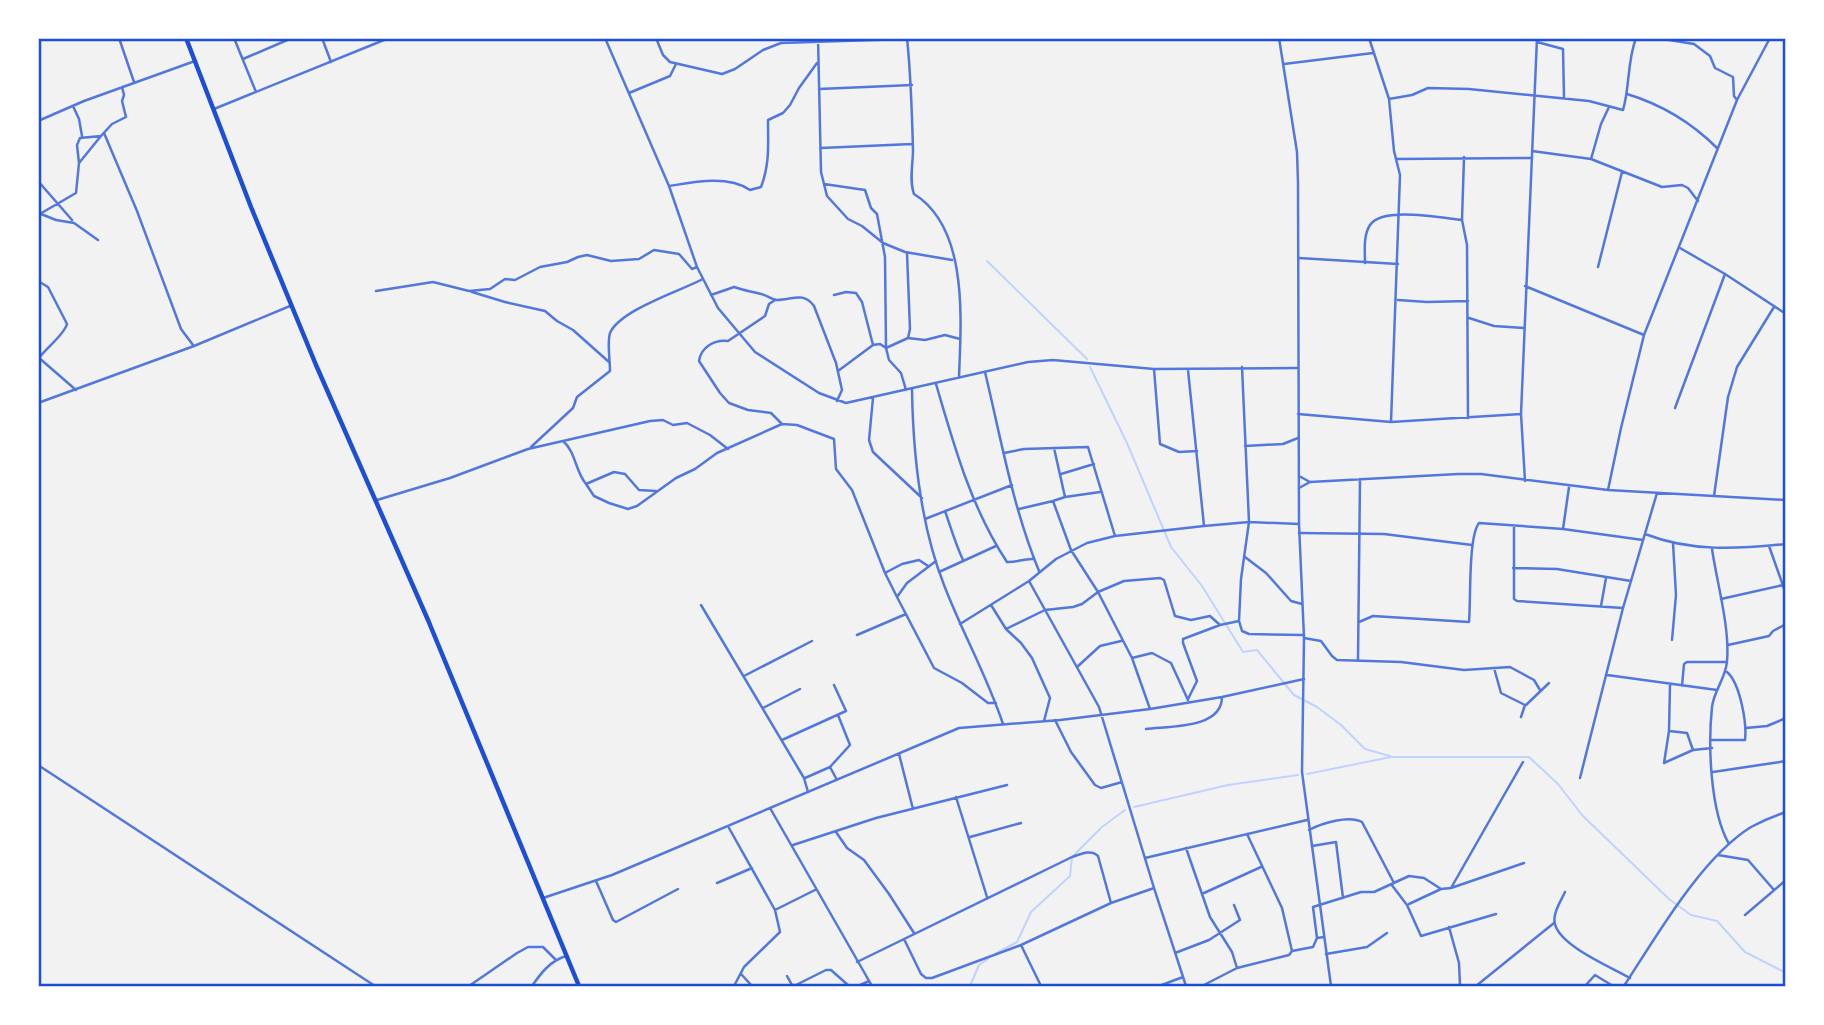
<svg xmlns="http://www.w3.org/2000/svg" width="1824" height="1025" font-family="Karla,sans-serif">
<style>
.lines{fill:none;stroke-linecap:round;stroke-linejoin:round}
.stream{stroke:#bfd3fe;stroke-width:2}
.minor{stroke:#5277de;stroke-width:2.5}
.tertiary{stroke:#5277de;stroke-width:2.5}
.trunk{stroke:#1d4ed8;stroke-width:4.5}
.neatline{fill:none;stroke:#1d4ed8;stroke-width:2.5}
</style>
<rect width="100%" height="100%" fill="#f2f2f2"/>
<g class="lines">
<path class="stream" d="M987,261L1087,359
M1090,367L1127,443L1171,547L1202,586L1243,652L1257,650L1294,695L1317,707L1341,725L1365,749L1390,756
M1307,774L1391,757H1529L1558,784L1582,815L1669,899L1691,915L1717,921L1745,952L1786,973
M1134,807L1228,785L1298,775
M995,954L1017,942L1031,912L1070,876L1072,857L1102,827L1125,810
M970,986L979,965L988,959"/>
<path class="minor" d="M119,38L134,82
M234,38L256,92
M322,38L331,62
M605,38L669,186L697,267L718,308L755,352L819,393L846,403L1028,362L1053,360L1154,369L1297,368
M656,38L663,55L670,62L722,74L735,69L763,50L781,43L905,39
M818,38L821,172L827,196L848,219L862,226L883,243L905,252L952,260
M907,38C911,76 912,112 913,150C913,163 909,181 914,194C969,228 961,321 959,377
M1369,38L1389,99L1394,151L1400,175L1391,422
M1657,38L1694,44L1710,56L1715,68L1733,77L1734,96L1737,100
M1370,40L1377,38
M1537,42L1563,49L1564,98
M243,59L292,38
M1284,64L1373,53
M819,89L912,85
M629,93L670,76L676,64
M1627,94C1660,104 1692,123 1717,148
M1389,99L1412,95L1428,88L1469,89L1589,101L1623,110C1630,86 1627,62 1636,38
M73,106L79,119L82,136
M214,109L389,38
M38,121L84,101L195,61
M104,133L137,211L181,329L193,345
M821,148L912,144
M1532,151L1591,159L1662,187L1682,185L1688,188L1698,201
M1464,157L1462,220L1467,245L1468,418
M1397,159L1532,158
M1591,159L1601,124L1609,107
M79,163L101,136
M38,181L72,220
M824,184L865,190L871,208L877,214L885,257L886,348L889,360L901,373L906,390
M669,186C694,182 728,175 750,190L761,187C770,164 768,144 768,120L783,113L790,105L799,88L817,63
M41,214L56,220L74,223L98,240
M38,215L76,193L79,163L77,145L80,138L101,136L112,124L126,117L122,101L124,95L122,87
M1680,248L1725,274L1786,314
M907,253L910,329L908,338
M1299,258L1398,264
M1365,263C1365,250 1363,236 1370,225C1382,206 1442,218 1462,220
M1598,267L1622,172
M38,281L48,287L67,324C64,335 47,347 39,358
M1525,286L1644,335
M376,291L433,282L469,291L490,289L505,279L515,280L540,267L567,262L578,257L587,255L611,261L639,259L654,250L679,254L692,269L697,267
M472,292L505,302L545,311L557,321L573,330L609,362
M711,295L734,287C746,291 750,291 761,294C767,295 772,300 777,300C792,300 803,291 814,306L836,363L842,390L837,401
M834,295L846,292L856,293L862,302L873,345L880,344L886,348L908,338L925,340L945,335L960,339
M775,300L769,304L765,316L728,341C715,339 701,347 699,361L720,393L729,403L748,410L771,413L782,424L797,425L834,439L836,469L852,490L885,573L897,597
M1398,300L1427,302L1468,301
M1469,318L1494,326L1524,328
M38,357L76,390
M1154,369L1160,444L1179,452L1197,451
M1188,370L1204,526
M838,371L873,345
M985,372C1001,439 1013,508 1039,571
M936,384C954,445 971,508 1007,562C1016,563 1024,558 1034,559
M912,389C913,454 920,524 944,585C962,632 987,676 1003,724
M873,398L869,440L873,452L922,498
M38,403L194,346L290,306
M1675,408L1725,274
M1298,414L1391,422L1521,414
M563,441C576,452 575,471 586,484L614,472L625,474L639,490L656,491
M1245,446L1283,444L1298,438
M531,447L573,408L577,397L610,371C610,360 607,343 610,333C620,310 680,291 703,279
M1054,448L1065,497L1053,501L1071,550L1098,592L1132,658L1150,709
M1004,453L1024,449L1088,447L1115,536
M1061,474L1094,464
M1299,476L1310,482
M1525,481L1521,414L1537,38
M586,484L594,496L609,503L628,509L637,506L676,478L695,469L717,453L782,424
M1299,488L1310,482L1458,474H1481L1608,490L1786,500
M1608,490L1621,428L1644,335L1737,100L1770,38
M1714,496L1728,397L1737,367L1774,307
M1065,497L1100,492
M377,500L450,478L528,449L650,421L663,420L673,425L687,423L710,435L728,449
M1019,509L1053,501
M945,511C951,528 955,543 963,560
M925,519L1012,485
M1514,527V599L1517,601L1623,608
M1563,529L1569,487
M1299,533L1384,534L1472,545
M1645,534C1691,552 1737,549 1786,544
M1769,546L1786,594
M1712,549C1717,583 1730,628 1727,661C1726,678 1714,690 1712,707C1708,745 1710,811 1729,844
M1245,557L1266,573L1291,601L1302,604
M936,561L907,583L897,597L934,668L962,683L988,703H996
M1513,568L1557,569L1631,581
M939,572L996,546
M885,573L902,564L919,560L928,566
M1029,581L1099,707L1154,888L1186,986
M1721,599L1783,585
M701,605L804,778L808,792
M991,605L1006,629L1021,643L1032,658L1050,698L1044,721
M1601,606L1606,578
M1239,621L1242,631L1249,634L1304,635
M1359,622L1373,616L1469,622C1471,601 1468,537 1479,523L1563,529L1643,540
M960,624L1029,581L1056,559L1087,543L1115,536L1204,526L1249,522L1299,524
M1006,629L1045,610L1073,607L1082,604L1098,592L1124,581L1160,578L1164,580L1175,616L1191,620L1210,616L1220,625
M857,635L906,614
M1304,638L1321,641L1332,656L1337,660L1401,662L1464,670L1510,667L1534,680L1540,690
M1672,640L1676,595L1673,543
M1728,645L1769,636L1773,631L1786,624
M1132,658L1152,653L1171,663L1188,700
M1358,660L1360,479
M1077,667L1100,646L1121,641
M1494,668L1501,693L1525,705L1521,717
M1607,675L1717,690
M744,676L812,641
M1682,686L1684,664L1687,662H1727
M1188,699L1197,681L1183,643V639L1220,625L1239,621L1241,579L1249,522L1242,367
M1526,705L1549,683
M763,708L800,689
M1055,720L1071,752L1095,785L1101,788L1122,782
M1746,728L1767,726L1786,718
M1146,729C1169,726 1222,729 1222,697
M1669,731L1687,733L1693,750L1712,748
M782,740L846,711L834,685
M1712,740H1745C1747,723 1740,683 1727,672
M899,754L913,809
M1664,763L1669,731L1670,685
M1664,763L1693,750
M1713,772L1786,761
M805,778L830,767
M1580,778L1623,608L1657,493
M837,780L830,767L850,745L838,715
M956,797L987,897
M770,808L872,986
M729,828L775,910
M1309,830C1322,823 1349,815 1362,822L1394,883
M836,832L847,848L864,860L889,894L914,933
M970,837L1021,823
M793,845L876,818L1007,785
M1312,846L1336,842L1343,898
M1186,848L1210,917L1232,952L1237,968L1202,986
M1718,855L1748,860L1774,890
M1145,858L1307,820
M596,881L613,920L616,922L678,889
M717,883L752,868
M1391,884L1407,905L1421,936L1496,914
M1451,888L1524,863
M1565,892C1561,901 1552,914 1555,924C1560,946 1611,967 1630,978
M1204,893L1261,867
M543,898L612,875L959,728L1060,720L1150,709L1222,697L1304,679
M1409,904L1441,889
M1745,915L1786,880
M1449,927L1459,963L1460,986
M1317,938L1313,907L1361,892H1374L1409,876L1424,878L1441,889L1451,888L1523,762
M904,939L921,974L926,978H932L1021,945L1111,903L1154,888
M1021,945L1041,986
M1292,951L1313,947L1317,938L1324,937
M1175,953L1209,940L1240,920L1234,905
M1326,954L1367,947L1387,933
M857,962L1072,857C1081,854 1091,849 1098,856L1111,903
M1237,968L1289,955L1292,951L1282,908L1247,834
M741,974L752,986
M787,976L792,985H796L826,970H831L849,986
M469,986L517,953L528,947H543L556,960
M532,986C541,973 550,961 566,956
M734,986L744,967L780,932L775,910L815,890
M858,986L869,981
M1159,986L1183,977
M1476,986L1554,923
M1585,986L1595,975L1613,986
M1624,986C1656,937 1701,858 1751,827C1762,821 1774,816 1786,812"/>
<path class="tertiary" d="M1279,38L1297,152L1298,183L1299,524L1304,638L1302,772L1331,986
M38,765L375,986"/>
<path class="trunk" d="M186,38L251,207L316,365L428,620L579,986"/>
</g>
<rect width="1824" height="1025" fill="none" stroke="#ffffff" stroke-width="80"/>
<rect x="40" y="40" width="1744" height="945" class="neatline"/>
</svg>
